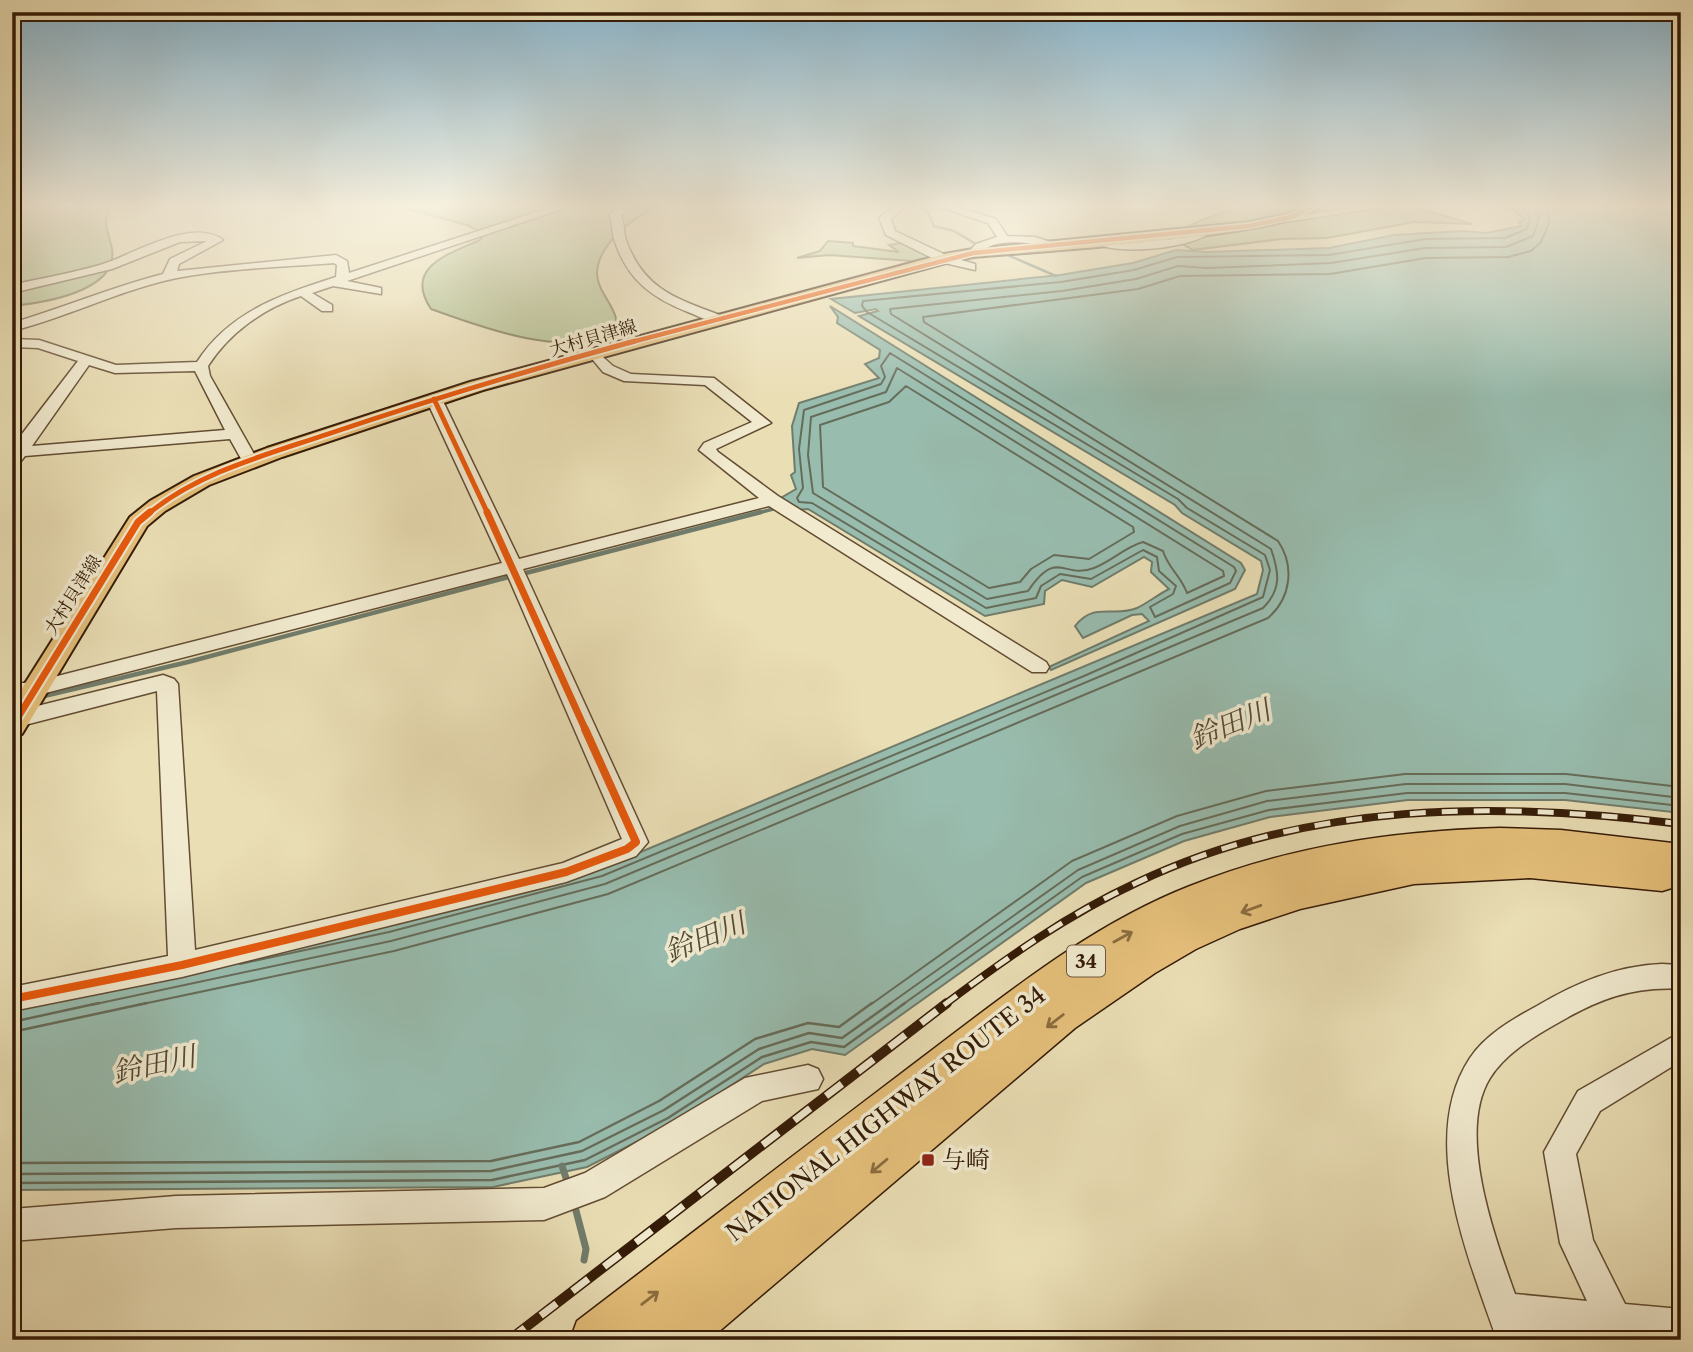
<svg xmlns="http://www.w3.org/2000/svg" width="1693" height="1352" font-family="'Libre Caslon Text','Noto Serif JP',serif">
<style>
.green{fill:#b2c291;stroke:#736e4c;stroke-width:2}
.water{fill:#98bcae;stroke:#707c6b;stroke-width:2}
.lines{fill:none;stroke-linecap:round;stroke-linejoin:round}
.shore-far1{stroke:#666c5a;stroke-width:2}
.shore{stroke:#666c5a;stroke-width:2.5}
.stream-far3{stroke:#707c6b;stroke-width:2.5}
.stream-far2{stroke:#707c6b;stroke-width:3.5}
.stream-far1{stroke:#707c6b;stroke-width:4.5}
.stream{stroke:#707c6b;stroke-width:7}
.minor-casing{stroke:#624c32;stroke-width:3}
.major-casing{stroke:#341b06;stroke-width:4}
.highway-casing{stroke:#341b06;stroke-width:3}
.minor{fill:#f1eacf;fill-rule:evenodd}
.major{fill:#e5bf7a;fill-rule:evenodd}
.highway{fill:#e5bf7a;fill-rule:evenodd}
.rail-far1-casing{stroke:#341b06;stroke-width:8}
.rail-casing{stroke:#341b06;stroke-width:10}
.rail-far1{stroke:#f1eacf;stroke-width:5;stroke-dasharray:16;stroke-linecap:butt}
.rail{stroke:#f1eacf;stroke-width:7;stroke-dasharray:20;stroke-linecap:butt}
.cycleway-far3-casing{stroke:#f1eacf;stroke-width:7}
.cycleway-far2-casing{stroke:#f1eacf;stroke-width:9}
.cycleway-far1-casing{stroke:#f1eacf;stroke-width:11}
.cycleway-casing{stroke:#f1eacf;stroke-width:12}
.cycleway-far3{stroke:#e8590c;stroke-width:4.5}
.cycleway-far2{stroke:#e8590c;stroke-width:5}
.cycleway-far1{stroke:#e8590c;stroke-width:7}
.cycleway{stroke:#e8590c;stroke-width:8}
.oneway{stroke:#8c6d40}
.poi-dot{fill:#8f2418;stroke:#f1eacf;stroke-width:2.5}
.labels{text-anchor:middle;stroke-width:7;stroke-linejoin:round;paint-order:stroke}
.far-street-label{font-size:18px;fill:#341b06;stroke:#f1eacf}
.shield{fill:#f1eacf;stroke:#6d5942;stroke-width:2}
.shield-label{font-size:19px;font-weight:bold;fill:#341b06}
.near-street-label{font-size:24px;fill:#341b06;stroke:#f1eacf}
.near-poi-label{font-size:24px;fill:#341b06;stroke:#f1eacf;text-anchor:start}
.near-water-label{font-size:28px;font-style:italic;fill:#524b38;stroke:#f1eacf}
</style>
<rect width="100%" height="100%" fill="#eadeb5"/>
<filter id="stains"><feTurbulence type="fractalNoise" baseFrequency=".00286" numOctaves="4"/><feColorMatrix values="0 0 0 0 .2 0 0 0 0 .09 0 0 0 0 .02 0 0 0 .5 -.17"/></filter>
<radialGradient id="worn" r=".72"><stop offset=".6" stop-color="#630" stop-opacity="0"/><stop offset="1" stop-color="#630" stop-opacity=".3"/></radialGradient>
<path class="green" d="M35,207H109C102,228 109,231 112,249C119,292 41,303 12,306V224Z
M399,207H657C633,217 597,245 597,274C598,297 626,313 613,335C556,356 485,328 431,309C403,267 449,254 480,240L484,234L467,225Z
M1244,207H1415L1472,224L1414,222L1327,238L1281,239L1193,250L1177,241C1183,220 1226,213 1244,207Z
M828,241L853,243V246L899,252L889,245L901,243L933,257L912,261L829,255L797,258L820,251Z"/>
<path class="water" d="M1509,207H1681V813L1565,800H1408L1270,817L1184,841L1086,883L845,1055L812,1049L764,1064L672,1124L587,1167L493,1187L12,1190V1007L600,869L1257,594L1263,570L1261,561L1182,513L1175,505L859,316L878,311L876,309L855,313L831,299L1060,275L1133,263L1176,250L1206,252L1329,248L1394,235L1462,231L1487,233L1521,226L1519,222L1524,219Z
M830,306L1241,563L1245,570L1235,589L1051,670L1049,667L1149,621L1142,614L1132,615L1083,638L1075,626C1095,601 1113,618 1137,608C1146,604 1159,594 1169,589L1151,572L1152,562L1144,557L1092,587L1062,580L1045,591L1044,604L985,616L808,509L797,510L779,499L796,489L791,475L795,472L792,426L799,403L879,378L865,364L879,358L880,350L837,323L838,317Z"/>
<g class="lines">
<path class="shore-far1" d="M890,353L1234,567L1236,571L1230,583L1155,617L1150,607L1173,594L1176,586L1159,571L1157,557L1143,550L1091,579L1060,574L1041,586L1036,598L986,608L812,503L799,502L797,498L803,488L799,449L804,410L881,384L885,377L881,366Z
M897,368L1223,571L1224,576L1187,593C1181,576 1168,568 1163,551L1143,542C1125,547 1112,561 1094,568C1063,580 1058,547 1028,591L987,599L813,493L808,455L811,417L886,392Z
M906,386L1133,527L1134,532L1089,559L1054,555L1031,569L1020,582L989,588L823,487L820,425L889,402Z
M240,964L389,932L602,876L1084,676L1263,597L1270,570L1265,555L1187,508L1178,499L867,312L862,306L863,301L1061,282L1134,270L1177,257L1329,255L1425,239L1505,238L1527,229L1530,217L1520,207
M91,1005L391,941L605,884L1263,608C1282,589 1279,572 1271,549L891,314L890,309L1062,291L1136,279L1178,266L1207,268L1331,263L1425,248L1506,247L1533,236L1539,219L1534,207
M138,1005L394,951L608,894L1268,618C1291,598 1295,566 1278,541L924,322L923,317L1138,289L1180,276L1330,274L1426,258L1508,257L1531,251L1541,242L1549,223L1547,207
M870,1005L1072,861L1177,816L1266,791L1405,774H1566L1681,787
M888,1005L1078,870L1180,826L1267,801L1406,784H1565L1681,798
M902,1005L1082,877L1182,834L1269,810L1407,793H1565L1681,806"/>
<path class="shore" d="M12,1022L99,1003
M12,1032L147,1003
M12,1163L491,1161L579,1142L659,1101L755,1039L808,1023L839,1027L872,1003
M12,1174L491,1171L582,1151L664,1110L759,1049L809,1033L842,1038L891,1003
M12,1183L492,1180L585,1160L668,1118L762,1057L811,1042L844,1047L905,1003"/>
<path class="stream-far3" d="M920,207L927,211L934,226L954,231L976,244
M1003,253L1056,276"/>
<path class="stream-far2" d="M754,514L777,508"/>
<path class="stream-far1" d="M522,574L761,512
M40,697L188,662L513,576"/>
<path class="stream" d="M562,1166L568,1184
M574,1203L586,1249L584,1260"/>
<defs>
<path id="minor" d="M552,207H568L347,281L381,288V294L333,286L312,293L332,305V311H322L301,296C264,308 229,333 208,366L210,376L258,461L256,464H244L230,439L25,456L21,461L12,462V447L78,361L38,348L12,347V339L39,340L116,365L197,362C229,312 282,294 336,277L337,265L334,263C285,267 235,268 188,276C127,286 72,316 12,331V323C63,308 112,287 163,274L170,259L207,241L180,242L112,269L12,293V285C42,278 74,273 103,264C134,254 193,217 223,240L179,264L177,271L336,255L347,261L349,273ZM89,365L115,373L195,371L225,430L32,446Z
M618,207H629L621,216C625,224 623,234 627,243C646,292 679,299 725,317V323C713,325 699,316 688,312C652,298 628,280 615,242C611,233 614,224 609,215Z
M893,207H905L891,219L895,231L948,256L975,264V270L940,262L886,235L879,218Z
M940,207H956L996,219L1007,236L1035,237L1060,245L1054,249C1035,244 1012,239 993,245C984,248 979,257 969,256L967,253L976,244L997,237L988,223Z
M1355,207H1385L1285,222L1279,219Z
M1206,228L1212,231C1194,249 1113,256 1094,242L1100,239L1170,240Z
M595,350L613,366L631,374L714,378L771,423L716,449L718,452L778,496L1046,662L1049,667L1046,672H1032L769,506L523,569L648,842L636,856L566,882L182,977L12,1011V987L168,956L157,691L17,727L12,725V713L17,711L163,675L174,679L178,684L195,950L563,863L622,839L507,574L34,696L12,698V684L34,682L502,563L426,399L429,396L434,394L442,399L519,559L759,498L699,450L704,443L752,422L705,385L624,381L603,372L588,354Z
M1662,964L1681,965V989C1632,986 1597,1000 1556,1024C1533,1037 1505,1054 1490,1078C1456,1133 1495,1238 1515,1294L1587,1301L1560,1243L1544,1152L1578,1091L1681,1032V1061L1600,1111L1576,1154L1593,1240L1625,1304L1681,1309V1340H1632L1529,1330L1533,1340H1497C1469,1259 1417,1138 1470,1058C1485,1035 1513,1019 1537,1006C1576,983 1615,966 1662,964Z
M808,1065L818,1069L823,1079L818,1089L762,1101L605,1197L544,1220L176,1228L12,1241V1209L176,1196L544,1188L585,1173L745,1078Z"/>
<path id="major" d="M1301,207H1319C1289,237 1030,252 973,257L946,263L483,390L282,457L209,485L165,511L147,526L22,734L12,736V704L130,517L150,501L194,476L267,448L470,382L944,254L973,249L1249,222L1287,214Z"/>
<path id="highway" d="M1500,828L1561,830L1681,844V876L1675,887L1662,891L1530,878L1414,884L1300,909L1240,929L1196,949L1155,973L1075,1028L709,1340H641L642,1337L638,1340H570L577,1321C691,1234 805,1146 919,1060C1004,996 1090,925 1190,886C1290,846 1393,831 1500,828Z"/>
</defs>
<use href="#minor" class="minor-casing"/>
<use href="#major" class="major-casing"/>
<use href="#highway" class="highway-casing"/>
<use href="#minor" class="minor"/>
<use href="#major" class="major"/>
<use href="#highway" class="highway"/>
<defs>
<path id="rail-far1" d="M944,1005C1005,959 1067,915 1136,883C1307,801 1497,801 1681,824"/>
<path id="rail" d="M509,1340L947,1003"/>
</defs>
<use href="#rail-far1" class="rail-far1-casing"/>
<use href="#rail" class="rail-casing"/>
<use href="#rail-far1" class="rail-far1"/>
<use href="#rail" class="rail"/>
<defs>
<path id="cycleway-far3" d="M628,343L973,253L1249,226L1291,217L1312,207"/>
<path id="cycleway-far2" d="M434,399L488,514
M148,514C199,472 266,455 328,434C429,400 532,369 635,341"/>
<path id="cycleway-far1" d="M487,512L586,731
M12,727L138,522L150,512"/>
<path id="cycleway" d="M12,999L182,965L566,872L627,849L636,842L585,729"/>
</defs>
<use href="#cycleway-far3" class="cycleway-far3-casing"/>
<use href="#cycleway-far2" class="cycleway-far2-casing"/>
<use href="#cycleway-far1" class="cycleway-far1-casing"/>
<use href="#cycleway" class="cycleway-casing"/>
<use href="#cycleway-far3" class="cycleway-far3"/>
<use href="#cycleway-far2" class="cycleway-far2"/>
<use href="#cycleway-far1" class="cycleway-far1"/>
<use href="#cycleway" class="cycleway"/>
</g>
<defs><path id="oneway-shaft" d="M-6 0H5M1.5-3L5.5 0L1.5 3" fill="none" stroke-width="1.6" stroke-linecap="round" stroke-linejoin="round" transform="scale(1.75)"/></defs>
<g class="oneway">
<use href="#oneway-shaft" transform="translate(1251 909) rotate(160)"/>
<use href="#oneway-shaft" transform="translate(1123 937) rotate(-29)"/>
<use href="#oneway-shaft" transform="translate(1055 1021) rotate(142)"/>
<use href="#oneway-shaft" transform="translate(879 1166) rotate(140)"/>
<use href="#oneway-shaft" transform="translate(650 1298) rotate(-38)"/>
</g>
<linearGradient id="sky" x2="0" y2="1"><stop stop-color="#88b7d1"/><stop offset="0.52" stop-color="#f6f0de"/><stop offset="1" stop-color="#f6f0de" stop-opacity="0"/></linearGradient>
<rect width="1693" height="396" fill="url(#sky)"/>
<rect class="poi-dot" x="921" y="1153" width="14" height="14" rx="3.5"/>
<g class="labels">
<g class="far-street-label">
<text transform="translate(593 338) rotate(-16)" y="6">大村貝津線</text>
<text transform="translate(73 595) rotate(-58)" y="6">大村貝津線</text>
</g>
<rect class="shield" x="1067" y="945.5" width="38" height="31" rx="5"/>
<g class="shield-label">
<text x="1086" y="968">34</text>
</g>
<g class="near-street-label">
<text transform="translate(886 1114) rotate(-38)" y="8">NATIONAL HIGHWAY ROUTE 34</text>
</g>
<g class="near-poi-label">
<text x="942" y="1168">与崎</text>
</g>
<g class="near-water-label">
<text transform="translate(1230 724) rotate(-22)" y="10">鈴田川</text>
<text transform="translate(705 937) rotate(-22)" y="10">鈴田川</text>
<text transform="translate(154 1064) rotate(-12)" y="10">鈴田川</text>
</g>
</g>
<rect width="1693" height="1352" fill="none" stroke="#eadeb5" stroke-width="42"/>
<rect x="14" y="14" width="1665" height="1324" fill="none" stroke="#341b06" stroke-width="3.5"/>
<rect x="21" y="21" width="1651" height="1310" fill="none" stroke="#341b06" stroke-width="2"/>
<rect width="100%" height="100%" filter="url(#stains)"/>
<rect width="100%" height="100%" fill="url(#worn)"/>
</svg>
